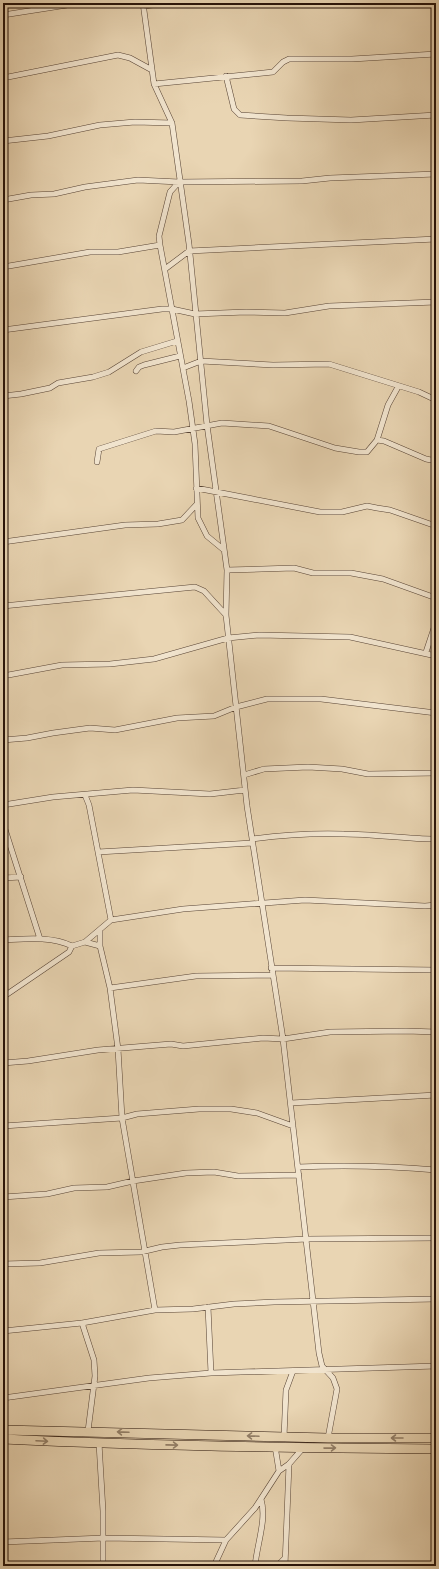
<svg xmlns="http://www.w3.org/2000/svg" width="439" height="1569" font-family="Cardo,serif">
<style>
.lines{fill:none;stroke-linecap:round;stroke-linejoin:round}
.street-casing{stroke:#574334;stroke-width:6}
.highway-casing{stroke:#261209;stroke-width:10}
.street{stroke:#f1e4ce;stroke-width:5}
.highway{stroke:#e9d5b3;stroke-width:9}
.oneway{stroke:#917d66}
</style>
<rect width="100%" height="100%" fill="#e9d5b3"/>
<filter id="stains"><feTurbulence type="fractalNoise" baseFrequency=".005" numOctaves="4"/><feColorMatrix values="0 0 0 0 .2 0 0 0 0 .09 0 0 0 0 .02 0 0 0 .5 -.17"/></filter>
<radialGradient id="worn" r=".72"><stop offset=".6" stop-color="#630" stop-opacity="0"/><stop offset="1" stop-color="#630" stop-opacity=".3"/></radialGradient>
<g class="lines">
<defs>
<path id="street" d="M143,3L154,84L172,123L189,244L207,425L227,570L226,615L247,806L283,1039L319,1353L322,1366L333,1378L337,1389L328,1438
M143,6L172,3
M3,15L80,3
M226,76L234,109L240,115L287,118L351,120L436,115
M3,78L118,55L130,58L152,70
M154,84L273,72L283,62L289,59H352L436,54
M3,141L48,136L100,125L135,122L172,123
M179,182L170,192L159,236L160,245L189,401L195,444L198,518L207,536L224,550
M3,200L31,195L54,194L85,187L138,180L179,182L302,181L330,178L436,174
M3,267L90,252H118L160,245
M165,269L189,251L436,239
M3,330L162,309H172L195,314L246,312L285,313L329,306L436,302
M183,368L201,361L273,365L329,364L419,392L436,400
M136,371L139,367L144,365L180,356
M3,396L21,394L50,388L58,383L93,377L109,372L141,352L177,341
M377,440L384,441L426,459L436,461
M97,462L99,449L156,431L174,432L222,423L269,426L335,448L359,452H367L377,440L388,405L398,387
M196,488L320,512H342L367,506L377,508L390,510L436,526
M3,542L125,525L158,524L182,520L197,504
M227,570L294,568L313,573H351L383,579L436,598
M3,606L195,587L204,591L226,615
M426,652L436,622
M3,676L62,665L110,664L154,659L228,638L259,635L350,637L436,656
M3,740L27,738L53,733L90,728L115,730L177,718L214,716L236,707L267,699H321L436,713
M244,775L264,769L308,767L342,769L368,774L436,773
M85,795L89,805L111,920
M3,805L53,797L133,790L210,794L245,790
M3,823L40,939
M252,839C282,835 313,833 344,834C375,834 405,839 436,839
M98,852L252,843
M3,878L21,877
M100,930V946L110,988L118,1049L122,1118L155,1310
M3,940C25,939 51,936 72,946
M85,942L100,946
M271,968L436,970
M110,988L196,976L272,975
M3,997L69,952L72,946L85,942L111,920L183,909L305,900L425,906L436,905
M3,1063L28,1061L98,1050L171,1044L183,1046L263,1038L283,1039L330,1032L406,1031L436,1032
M291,1103L436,1095
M3,1126L122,1118L137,1114L199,1109H231L257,1113L293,1126
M298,1167C344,1165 390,1166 436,1170
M3,1197L47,1194L74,1188L107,1187L133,1181L186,1173L214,1172L238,1176L299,1175
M3,1264L40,1263L99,1253L141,1252L162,1247L180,1245L307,1239L436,1238
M208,1307L211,1373
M82,1323L94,1360L95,1376L88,1431
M3,1331L82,1323L155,1310L193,1309L234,1304L274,1302L436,1299
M3,1398L149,1378L211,1373L436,1366
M284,1437L286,1390L293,1371
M99,1443L103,1511V1566
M275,1446L279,1471
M3,1542L104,1538L226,1540
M214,1566L226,1540L255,1508L279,1471L289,1464L303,1448
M255,1566C257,1544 267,1519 261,1499
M277,1566L285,1558
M285,1566L289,1464"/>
<path id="highway" d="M3,1430L328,1438H436
M3,1439C147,1446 292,1448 436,1449"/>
</defs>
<use href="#street" class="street-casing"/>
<use href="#highway" class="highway-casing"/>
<use href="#street" class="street"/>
<use href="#highway" class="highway"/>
</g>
<defs><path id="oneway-shaft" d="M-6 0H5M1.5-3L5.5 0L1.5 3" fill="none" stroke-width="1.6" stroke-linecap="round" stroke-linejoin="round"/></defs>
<g class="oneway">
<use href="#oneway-shaft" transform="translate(123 1432) rotate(-178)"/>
<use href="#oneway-shaft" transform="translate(253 1436) rotate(-178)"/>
<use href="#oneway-shaft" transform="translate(397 1438) rotate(180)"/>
<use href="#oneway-shaft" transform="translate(42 1441) rotate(3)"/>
<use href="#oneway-shaft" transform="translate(172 1445) rotate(1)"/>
<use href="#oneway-shaft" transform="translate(330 1448) rotate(-1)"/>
</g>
<rect width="439" height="1569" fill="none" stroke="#e9d5b3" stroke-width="16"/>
<rect x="4" y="4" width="431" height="1561" fill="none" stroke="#261209" stroke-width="2"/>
<rect x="8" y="8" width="423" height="1553" fill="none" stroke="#261209"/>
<rect width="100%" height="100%" filter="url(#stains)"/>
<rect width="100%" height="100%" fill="url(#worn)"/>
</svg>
